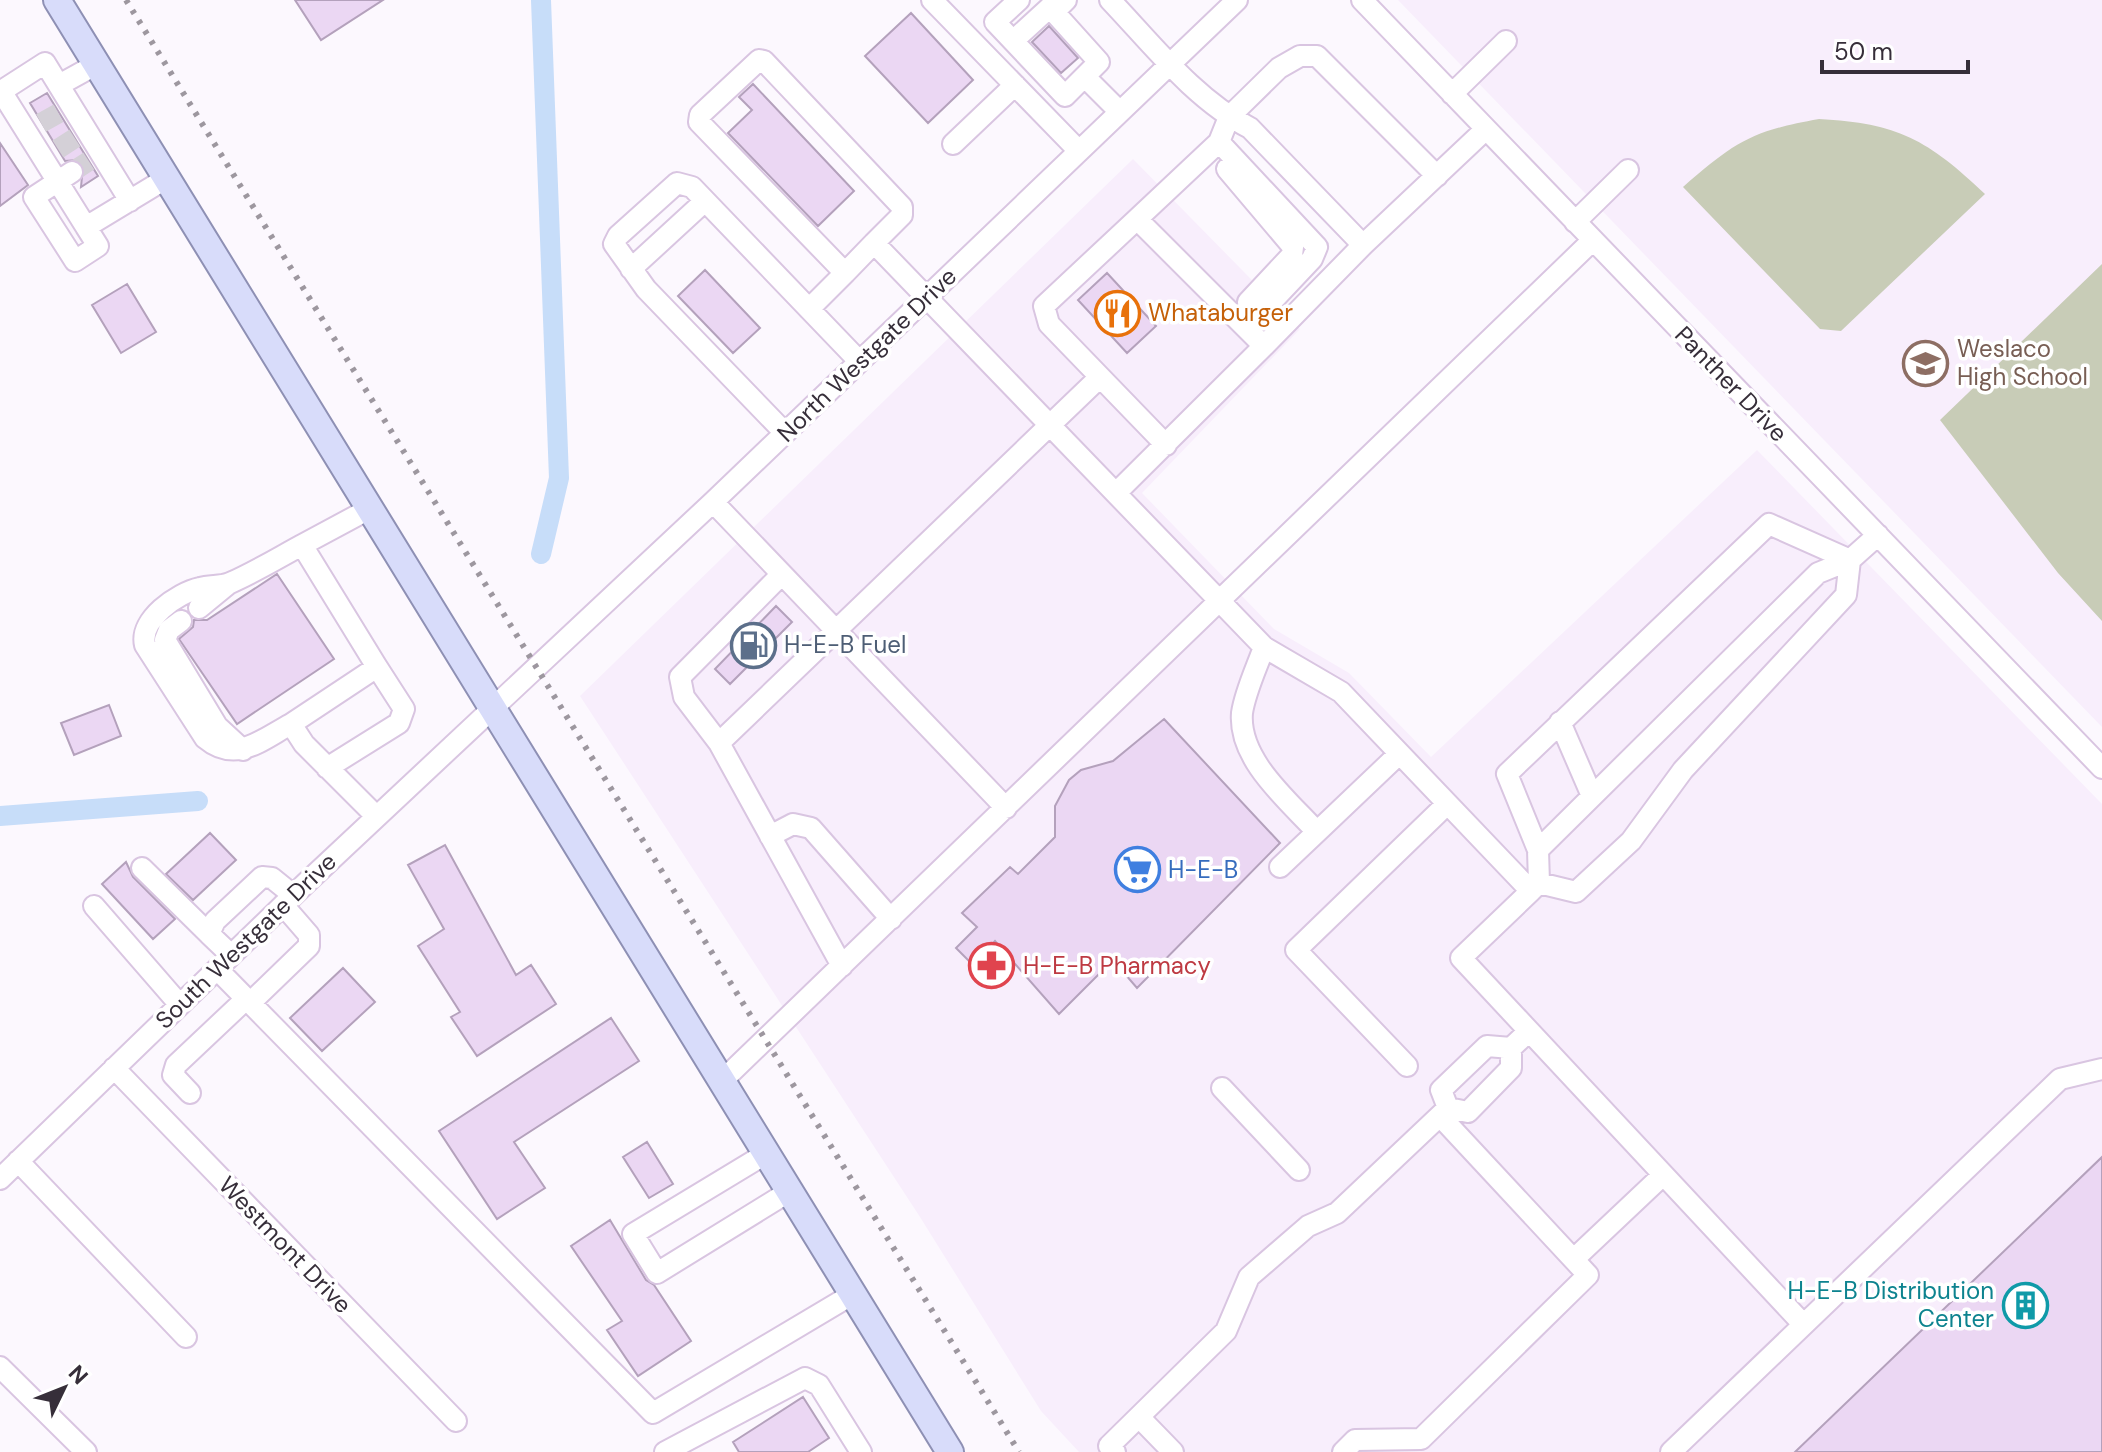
<svg xmlns="http://www.w3.org/2000/svg" width="2102" height="1452" font-family="'DM Sans',sans-serif">
<style>
.built{fill:#f8eefc}
.green{fill:#c8ccb7}
.lines{fill:none;stroke-linecap:round;stroke-linejoin:round}
.canal{stroke:#c7ddf9;stroke-width:20}
.building{fill:#ebd7f3;stroke:#b4a1bc;stroke-width:2}
.minor-tunnel{stroke:#d4d0d7;stroke-width:20;stroke-dasharray:20 10;stroke-linecap:butt}
.minor-casing{stroke:#d9c5e1;stroke-width:24}
.major-casing{stroke:#8e90b4;stroke-width:30}
.minor{stroke:#fff;stroke-width:20}
.major{stroke:#d8dcfa;stroke-width:26}
.rail{stroke:#9d979f;stroke-width:6;stroke-dasharray:4 8;stroke-linecap:butt}
.labels{text-anchor:middle;stroke-width:7;stroke-linejoin:round;paint-order:stroke}
.food-label{font-size:24px;fill:#c56008;stroke:#fff;text-anchor:start}
.education-label{font-size:24px;fill:#785e54;stroke:#fff;text-anchor:start}
.street-label{font-size:24px;fill:#362e39;stroke:#fff}
.service-label{font-size:24px;fill:#4e5e75;stroke:#fff;text-anchor:start}
.shop-label{font-size:24px;fill:#366cbe;stroke:#fff;text-anchor:start}
.health-label{font-size:24px;fill:#be3a42;stroke:#fff;text-anchor:start}
.culture-label{font-size:24px;fill:#0d838f;stroke:#fff;text-anchor:end}
</style>
<rect width="100%" height="100%" fill="#fcf8fe"/>
<path class="built" d="M1398,0H2102V727Z
M1133,159L1300,329L1142,493L1274,629L1349,673L1431,757L1757,450L2102,804V1452H1079L1041,1411L920,1217L580,696Z"/>
<path class="green" d="M1819,119C1898,123 1928,140 1985,194L1841,331L1820,329L1683,187C1735,142 1751,131 1819,119Z
M2102,264V621L2058,573L1940,420Z"/>
<g class="lines">
<path class="canal" d="M541,0L559,478L541,554
M0,816L198,801"/>
</g>
<path class="building" d="M295,0H383L321,40Z
M911,13L973,80L928,123L865,56Z
M1049,26L1078,58L1061,73L1032,42Z
M753,84L854,191L818,226L728,133L752,110L739,97Z
M47,93L98,176L81,187L83,166L77,160L65,161L30,103Z
M0,143L28,185L0,206Z
M705,270L760,328L733,353L678,296Z
M1107,273L1156,326L1127,353L1078,300Z
M127,284L156,332L121,353L92,305Z
M277,574L334,659L237,724L179,639L193,627L194,620H207Z
M776,606L792,622L730,684L715,669Z
M109,705L121,736L74,755L61,723Z
M1164,719L1280,843L1137,988L1113,960L1059,1014L995,941L973,965L956,948L977,927L962,913L1010,867L1018,874L1055,837V806L1069,780L1081,770L1113,761Z
M210,833L236,860L193,900L166,874Z
M445,845L516,975L531,965L556,1004L477,1056L451,1017L460,1012L418,946L444,929L408,865Z
M126,862L133,877L175,919L153,939L102,884Z
M343,968L375,1002L322,1051L290,1018Z
M611,1018L639,1061L514,1142L545,1188L497,1219L439,1131Z
M647,1142L673,1184L649,1198L623,1157Z
M2102,1157V1452H1795Z
M610,1220L646,1280L654,1285L691,1341L638,1376L607,1330L622,1321L571,1246Z
M803,1397L829,1438L808,1452H739L733,1442Z"/>
<g class="lines">
<path class="minor-tunnel" d="M41,123L59,113
M58,149L75,138
M72,172L89,161"/>
<defs>
<path id="minor" d="M932,0L1079,151
M1019,0L995,22L1065,96L1099,62L1054,12L1066,0
M1110,0C1152,44 1195,100 1250,128L1363,245L1486,129
M1362,0L2102,768
M1013,41L1049,8
M1085,77L1120,112
M59,85L97,64
M1,91L86,227L167,178
M0,92L45,63L130,201
M1452,94L1506,41
M1219,142L1317,247L1312,259L1261,313L1249,311L1239,321
M953,144L1015,85
M1227,169L1293,247L1292,255L1248,302L1249,311
M72,172L34,197L75,261L98,246L86,227
M1137,219L1219,142L1229,117L1279,68L1300,56H1317L1437,176
M1575,222L1628,170
M874,243L845,273L699,122L700,115L759,60L764,61L902,207V215L874,243L1264,647L1341,692L1531,891L1539,883L1538,850L1818,573L1850,560L1878,535
M631,269L705,201
M809,309L845,273
M1264,346L1363,245
M785,433L646,289L614,244L618,236L677,183L692,187L859,361
M1116,493L1264,346L1137,219L1044,306L1049,324L1166,445
M713,502L1006,808
M371,508L302,545L377,667L291,724L304,744L376,816
M782,574L680,677L684,697L719,743L842,966
M199,608L227,585
M181,621L169,630L165,640L217,726L243,750
M1264,647C1257,667 1245,692 1242,713C1238,760 1289,801 1317,832L1399,754
M1560,722L1592,796
M291,724C261,740 236,764 205,738L145,645C139,620 177,593 200,588C210,585 221,587 230,583C255,572 278,558 302,545
M719,743L1100,377
M327,768L399,723L404,709L377,667
M770,836L793,824L811,828L891,919
M1538,850L1507,774L1769,524L1850,560
M1280,867L1317,832
M142,868L209,934
M1539,883L1576,892L1631,841L1683,770L1846,595L1850,560
M1531,891L1461,958L1803,1324
M94,906L180,1005
M231,955L209,934L215,921L262,877L272,878L293,895
M217,969L653,1413L853,1294
M250,1003L309,946V935L283,905
M1407,1066L1296,950L1447,804
M114,1068L456,1421
M723,1080L1593,240
M1222,1088L1299,1170
M190,1093L173,1075L176,1065L246,999
M1448,1108L1468,1112L1511,1068V1048L1529,1031
M1448,1108L1441,1090L1487,1046L1511,1048
M767,1153L633,1234L657,1273L790,1191
M18,1161L186,1337
M0,1179L305,884L713,502L1237,0
M1574,1259L1663,1175
M0,1367L86,1452
M1139,1417L1173,1452
M665,1452L805,1378L819,1385L861,1452
M1115,1452L1109,1446L1226,1331L1249,1277L1308,1226L1337,1213L1448,1108
M1343,1452L1355,1440L1421,1439L1588,1275L1440,1116
M1671,1452L2060,1079L2102,1069"/>
<path id="major" d="M57,0L950,1452"/>
</defs>
<use href="#minor" class="minor-casing"/>
<use href="#major" class="major-casing"/>
<use href="#minor" class="minor"/>
<use href="#major" class="major"/>
<path class="rail" d="M126,0L1019,1452"/>
</g>
<defs>
<symbol id="restaurant-ring" viewBox="-11 -11 22 22"><circle r="9.5" fill="#fff" stroke="#e8710a" stroke-width="1.5"/><path d="M-5-6h1v4h1v-4h1v4h1v-4h1v5L-1.5 .5V6h-2V.5L-5-1ZM5-6V6H3V1.5H1.5Q1.5-4 5-6Z" fill="#e8710a"/></symbol>
<symbol id="school-ring" viewBox="-11 -11 22 22"><circle r="9.5" fill="#fff" stroke="#8d6e63" stroke-width="1.5"/><path d="M0-5L7-2L0 1L-7-2ZM-4 1L0 2.5L4 1V4Q0 6-4 4Z" fill="#8d6e63"/></symbol>
<symbol id="fuel-ring" viewBox="-11 -11 22 22"><circle r="9.5" fill="#fff" stroke="#5c6f8a" stroke-width="1.5"/><path d="M-5.5-6h7V0h2V4h1.3V-2.5L3-4.5l.8-.8L6-3V5H2.5V1h-1V6h-7ZM-4.2-4.7v3.2H.2V-4.7Z" fill="#5c6f8a"/></symbol>
<symbol id="supermarket-ring" viewBox="-11 -11 22 22"><circle r="9.5" fill="#fff" stroke="#3f7fe0" stroke-width="1.5"/><path d="M-6-5.5h2.5l.6 2H6L4.5 2H-2.5L-4.4-4H-6ZM-1.5 3.2a1.3 1.3 0 1 0 .1 0ZM3 3.2a1.3 1.3 0 1 0 .1 0Z" fill="#3f7fe0"/></symbol>
<symbol id="pharmacy-ring" viewBox="-11 -11 22 22"><circle r="9.5" fill="#fff" stroke="#e0444e" stroke-width="1.5"/><path d="M-2-6h4v4h4v4h-4v4h-4v-4h-4v-4h4Z" fill="#e0444e"/></symbol>
<symbol id="building-ring" viewBox="-11 -11 22 22"><circle r="9.5" fill="#fff" stroke="#0f9aa8" stroke-width="1.5"/><path d="M-4-6H4V6H1V3H-1V6H-4ZM-2.5-4.3h1.7v1.8h-1.7ZM.8-4.3h1.7v1.8H.8ZM-2.5-1h1.7V.8h-1.7ZM.8-1h1.7V.8H.8Z" fill="#0f9aa8"/></symbol>
</defs>
<g fill-rule="evenodd">
<use href="#restaurant-ring" x="1092" y="288" width="51" height="51"/>
<use href="#school-ring" x="1900" y="338" width="51" height="51"/>
<use href="#fuel-ring" x="728" y="620" width="51" height="51"/>
<use href="#supermarket-ring" x="1112" y="844" width="51" height="51"/>
<use href="#pharmacy-ring" x="966" y="940" width="51" height="51"/>
<use href="#building-ring" x="2000" y="1280" width="51" height="51"/>
</g>
<g class="labels">
<g class="food-label">
<text x="1148" y="321">Whataburger</text>
</g>
<g class="education-label">
<text x="1957" y="357">Weslaco<tspan x="1957" dy="28">High School</tspan></text>
</g>
<g class="street-label">
<text transform="translate(867 355) rotate(-44)" y="8">North Westgate Drive</text>
<text transform="translate(1731 384) rotate(46)" y="8">Panther Drive</text>
<text transform="translate(246 941) rotate(-44)" y="8">South Westgate Drive</text>
<text transform="translate(285 1245) rotate(46)" y="8">Westmont Drive</text>
</g>
<g class="service-label">
<text x="784" y="653">H-E-B Fuel</text>
</g>
<g class="shop-label">
<text x="1168" y="878">H-E-B</text>
</g>
<g class="health-label">
<text x="1023" y="974">H-E-B Pharmacy</text>
</g>
<g class="culture-label">
<text x="1994" y="1299">H-E-B Distribution<tspan x="1994" dy="28">Center</tspan></text>
</g>
</g>
<g transform="translate(64 1388) rotate(47)" stroke="#ffffff" stroke-width="6" paint-order="stroke">
<path d="M0-6L14 30L0 20L-14 30Z" fill="#362e39"/>
<text y="-12" font-size="22" font-weight="bold" text-anchor="middle" fill="#362e39">N</text>
</g>
<path d="M1822 60v12h146v-12" fill="none" stroke="#362e39" stroke-width="4"/>
<text x="1834" y="60" font-size="24" fill="#362e39" stroke="#ffffff" stroke-width="6" paint-order="stroke">50 m</text>
</svg>
